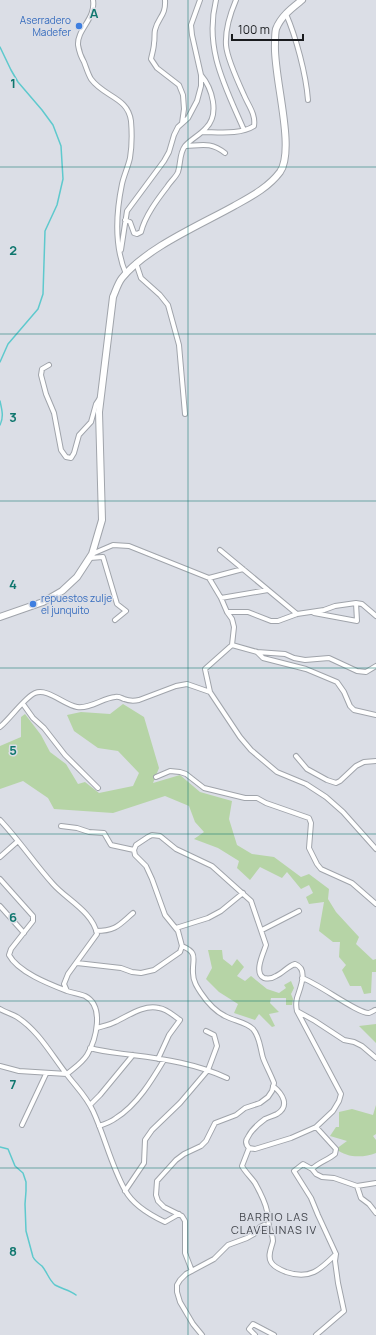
<svg xmlns="http://www.w3.org/2000/svg" width="376" height="1335" font-family="Manrope,sans-serif">
<style>
.green{fill:#b6d4a6}
.lines{fill:none;stroke-linecap:round;stroke-linejoin:round}
.stream{stroke:#5ec9cd;stroke-width:1.5}
.street-casing{stroke:#a0a4ab;stroke-width:6}
.primary-casing{stroke:#a0a4ab;stroke-width:8}
.street{stroke:#fff;stroke-width:4}
.primary{stroke:#fff;stroke-width:6}
.grid{fill:none;stroke:#0f766e;stroke-width:1;stroke-opacity:0.55}
.shop-dot{fill:#3f7fe0;stroke:#dbdee6;stroke-width:1.5}
.labels{text-anchor:middle;stroke-width:3;stroke-linejoin:round;paint-order:stroke}
.shop-label{font-size:10px;fill:#366cbe;stroke:#dbdee6;text-anchor:end}
.neighbourhood-label{font-size:11px;letter-spacing:1px;fill:#44474e;stroke:#dbdee6}
.grid-label{font-size:13px;text-anchor:middle;font-weight:bold;fill:#0f766e;stroke:#dbdee6;stroke-width:3;stroke-linejoin:round;paint-order:stroke}
</style>
<rect width="100%" height="100%" fill="#dbdee6"/>
<path class="green" d="M123,704L144,717L159,768L153,783L180,775L200,792L232,801L229,819L237,845L252,854L274,857L301,877L309,874L329,889L328,899L336,912L359,937L356,944L373,960L376,959V972H372L371,993L364,994L361,986H350L342,970L346,965L339,957L340,942H333L319,931L324,902L309,904L306,897L313,893L309,885L301,889L287,872L282,878L260,867L250,880L237,868L239,861L218,848L194,839L204,832L195,822L189,806L165,796L113,813L54,809L48,798L23,781L0,789V746L21,737V717L25,714L41,735L50,752L66,764L78,784L85,782L99,793L133,786L139,773L118,751L98,748L74,731L67,715L81,712L110,714Z
M208,950H222L223,959L232,966L237,959L244,967L237,976L245,981L251,976L267,989L279,993L286,988L284,985L291,981L294,988L291,994L293,999L292,1005H286V998H271L270,1003L279,1012L269,1014L275,1026L272,1027L259,1014L255,1020L234,1013L238,1004L219,992L206,979L212,968Z
M376,1024V1043L359,1026Z
M376,1105V1134L373,1136L376,1140V1153C363,1158 347,1158 336,1149L347,1141L330,1136L336,1127H339V1112L352,1109L373,1115Z"/>
<g class="lines">
<path class="stream" d="M0,47L11,70L18,82L42,110L53,125L61,146L63,179L57,205L45,231L43,294L38,309L8,344L0,362
M0,401C2,410 4,417 0,425
M0,1147L8,1149L15,1166L23,1173L26,1182V1191L25,1204L26,1231L33,1257C35,1261 38,1263 42,1266C47,1272 49,1280 55,1285C62,1289 70,1290 76,1295"/>
<defs>
<path id="street" d="M93,0C96,19 77,29 78,45C79,51 81,57 84,62C86,67 88,74 91,79C104,97 128,97 131,121C132,133 132,146 130,158C128,167 124,175 122,184C116,213 114,246 126,274
M165,0C166,16 158,17 155,30C154,34 155,39 154,43C154,48 152,54 151,59L157,68L179,85L183,95L184,109L182,123
M216,0C204,49 225,86 244,130
M286,14C296,37 306,74 308,100
M202,132C218,132 240,135 254,126C256,114 248,105 244,95C238,82 227,58 226,45C225,29 230,14 236,0
M186,146C203,145 211,142 225,153
M125,220L130,222L134,233L137,234L141,232C145,216 157,200 167,187C170,182 176,177 178,172C181,163 179,154 185,146C191,139 200,135 206,128C220,114 212,88 201,75
M121,250L127,211L164,161L169,152L174,135L178,127L188,118L197,101L201,86V75L192,35L191,25L200,0
M136,263L141,278L160,295L168,305L179,345L185,414
M49,365L42,369L41,375L46,394L54,413L61,450L66,457L71,458L74,453L79,435L91,422L96,404L100,398
M220,550L297,614
M92,554L113,545L129,546L209,578L221,598L227,612L232,619L234,627L232,645L205,669L210,692L240,737L251,750L277,772L306,784L326,797L343,812L376,849
M90,558L103,557L117,604L126,611L115,620
M209,578L243,569
M221,598L268,590
M227,612H248L271,621H278L297,614L324,610L335,606L356,603L362,604L376,616
M314,613L357,621L356,603
M232,645L257,652L285,654L294,658L305,660L329,658L357,671L366,672L376,666
M257,652L263,658L306,669L337,682L344,692L350,706L354,710L376,715
M23,704L33,718L44,728L65,755L98,788
M0,727C10,719 25,697 35,693C48,688 64,705 77,707C90,709 103,698 115,697C119,696 121,698 124,699C129,701 134,701 139,700L176,686L187,684L210,692
M296,756L307,769L327,780L336,783L340,781L356,766L364,762L376,761
M156,777L170,771L180,772L186,774L204,788L245,798H257L266,803L309,818L311,823L309,848L317,864L321,869L352,883L376,904
M0,820C19,840 34,863 53,884C66,899 93,912 97,934L68,974L64,984L67,991C73,993 80,994 85,996C105,1006 96,1040 87,1055C82,1063 74,1068 67,1074L19,1071L0,1066
M61,826L77,828L89,832L104,833L111,845L134,850
M0,857L18,841
M0,879L33,916V921L11,949L9,955C18,972 49,984 67,991
M0,906L24,933
M176,928L208,918L221,911L243,893
M262,930L299,911
M96,931C116,931 119,925 133,913
M182,946C199,953 192,959 193,973C193,981 197,987 201,993C207,1002 215,1011 225,1016C234,1021 246,1022 253,1029C260,1037 260,1048 263,1058C266,1066 271,1075 274,1083L272,1091L268,1097L260,1103L245,1108L236,1115L215,1123L206,1141L201,1146L184,1154L176,1160L157,1181L156,1195L158,1201L164,1207L182,1216L185,1221V1253L192,1271
M77,963L121,968L132,972L141,973L154,970L180,952L182,946L178,931L165,915L152,879L146,866L135,855L134,850L136,845L148,837L152,835L160,836L176,849L212,866L251,901L266,945C264,952 253,973 264,978C268,979 273,978 276,976C283,973 288,966 295,964C309,969 300,988 297,998C296,1002 296,1007 297,1011L341,1094L339,1101L333,1111L316,1127L291,1138L255,1149L249,1148
M302,978C318,983 358,1014 369,1013C372,1012 373,1011 375,1010
M0,1009C5,1012 12,1014 17,1017C39,1031 52,1056 68,1076C78,1089 86,1096 93,1111C105,1137 111,1165 125,1190C133,1205 150,1215 165,1222L179,1214
M297,1011L315,1021L344,1040L354,1042L362,1046L376,1058
M97,1028C103,1026 109,1025 115,1022C128,1016 144,1004 159,1008C167,1009 174,1016 180,1020L169,1035L158,1059
M90,1048C104,1052 118,1053 132,1055C165,1059 197,1064 227,1078
M273,1086C283,1094 290,1106 277,1114C273,1116 269,1117 265,1119C258,1124 252,1129 248,1137C245,1141 246,1145 249,1148L242,1166C245,1172 251,1177 255,1183C260,1192 265,1201 267,1211C269,1216 268,1222 269,1226C270,1232 273,1235 273,1241C272,1247 267,1255 271,1262C273,1266 281,1270 286,1272C310,1280 320,1270 336,1254
M90,1105L100,1095L133,1055
M22,1125L46,1074
M99,1126C105,1124 111,1122 116,1118C137,1105 152,1080 164,1060
M312,1169C319,1162 328,1160 335,1154L336,1149L316,1127
M357,1186L361,1198L369,1204L376,1213
M125,1191L144,1163L145,1140L152,1130L180,1103L208,1070L217,1046L214,1035L206,1031
M202,1335L193,1324L180,1302L177,1292V1285L180,1280L186,1274L214,1259L228,1245L247,1238L254,1234L260,1227L264,1225L269,1226
M255,1335L249,1329L253,1324L274,1335
M316,1335L344,1311L338,1283L335,1261L336,1254L318,1215L311,1198L294,1171L303,1164L312,1169L316,1174L322,1177L334,1178L357,1186L376,1183"/>
<path id="primary" d="M0,617L43,602L62,591L77,577L92,554L102,520L99,412L113,297C116,290 118,283 122,278C146,248 200,225 234,206C250,197 268,188 280,172C296,149 273,75 275,44C275,39 275,33 276,29C281,16 292,8 302,0"/>
</defs>
<use href="#street" class="street-casing"/>
<use href="#primary" class="primary-casing"/>
<use href="#street" class="street"/>
<use href="#primary" class="primary"/>
</g>
<path class="grid" d="M188,0V1335M0,167H376M0,334H376M0,501H376M0,668H376M0,834H376M0,1001H376M0,1168H376"/>
<g class="shop-dot">
<circle cx="79" cy="26" r="4"/>
<circle cx="33" cy="604" r="4"/>
</g>
<g class="labels">
<g class="shop-label">
<text x="71" y="24">Aserradero<tspan x="71" dy="12">Madefer</tspan></text>
<text x="41" y="602" text-anchor="start">repuestos zulje<tspan x="41" dy="12">el junquito</tspan></text>
</g>
<g class="neighbourhood-label">
<text x="274" y="1221">BARRIO LAS<tspan x="274" dy="13">CLAVELINAS IV</tspan></text>
</g>
</g>
<g class="grid-label">
<text x="94" y="18">A</text>
<text x="13" y="88">1</text>
<text x="13" y="255">2</text>
<text x="13" y="422">3</text>
<text x="13" y="589">4</text>
<text x="13" y="755">5</text>
<text x="13" y="922">6</text>
<text x="13" y="1089">7</text>
<text x="13" y="1256">8</text>
</g>
<path d="M232 34v6h71v-6" fill="none" stroke="#191b1e" stroke-width="2"/>
<text x="238" y="34" font-size="12" fill="#191b1e" stroke="#dbdee6" stroke-width="3" paint-order="stroke">100 m</text>
</svg>
